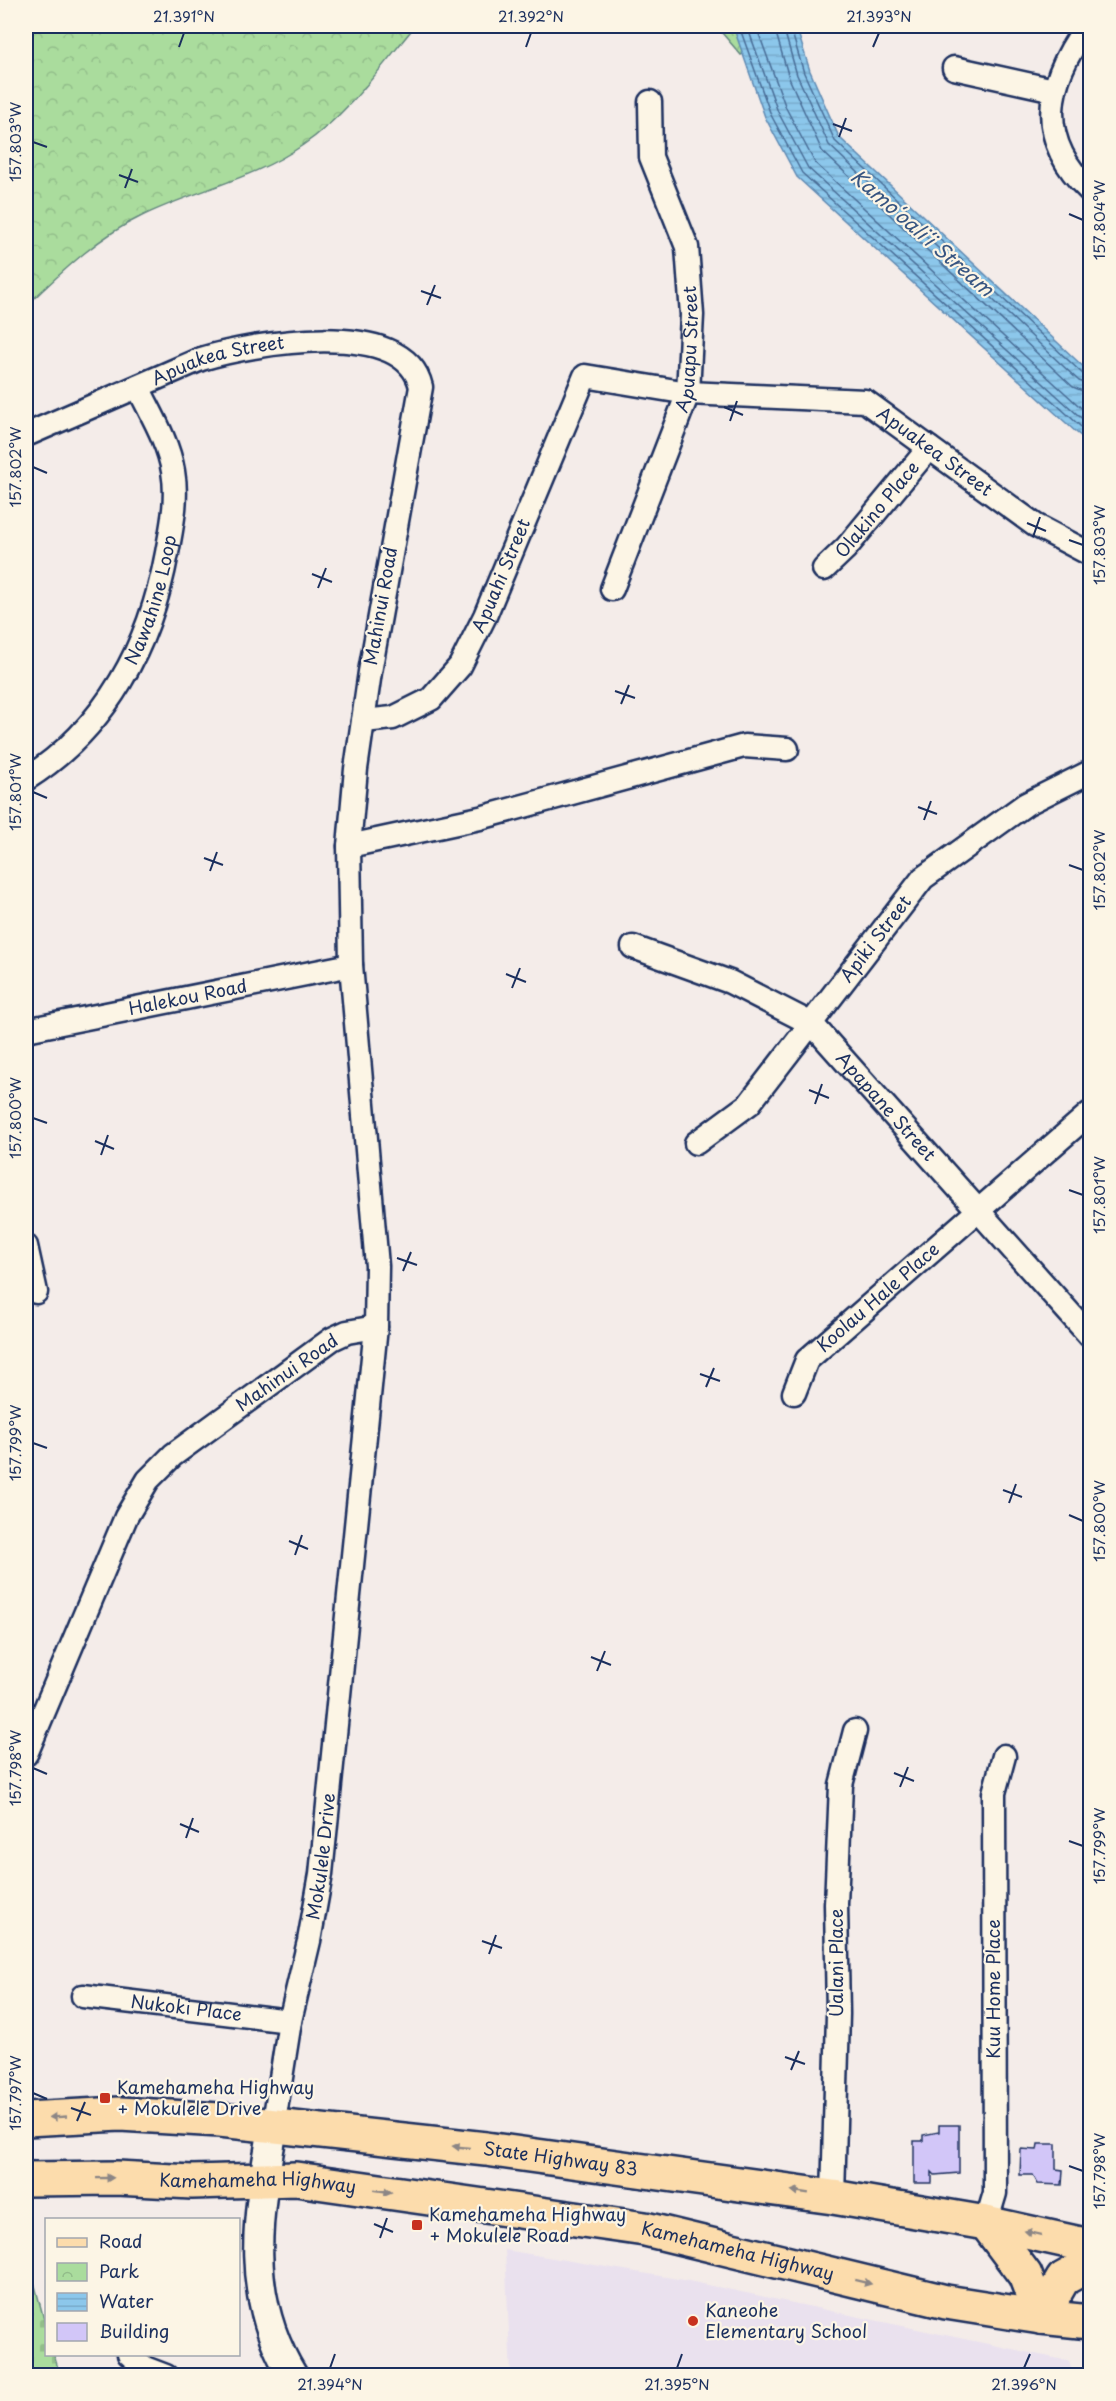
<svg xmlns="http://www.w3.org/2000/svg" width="1116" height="2401" font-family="'Playpen Sans',sans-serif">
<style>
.built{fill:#eae1ee}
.cemetery{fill:url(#cemetery-stones);stroke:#62867e;stroke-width:1.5}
.park{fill:url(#park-crowns);stroke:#62867e;stroke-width:1.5}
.water{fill:url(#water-rules);stroke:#5f8ab3;stroke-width:1.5}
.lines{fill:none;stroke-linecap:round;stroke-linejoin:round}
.shore{stroke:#486c96;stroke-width:1.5}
.building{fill:#d2c6f8;stroke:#1b2f5e;stroke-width:1.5}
.minor-casing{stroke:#1b2f5e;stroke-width:27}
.tertiary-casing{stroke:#1b2f5e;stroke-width:33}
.primary-casing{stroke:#1b2f5e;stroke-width:38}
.minor{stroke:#fcf5e5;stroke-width:22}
.tertiary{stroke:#fcf5e5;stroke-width:28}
.primary{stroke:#fcdcac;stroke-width:33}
.oneway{fill:#8c8685}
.ticks{fill:none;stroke:#1b2f5e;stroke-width:2}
.poi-dot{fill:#c8321e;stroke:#fcf5e5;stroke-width:2}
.labels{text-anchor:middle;stroke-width:4.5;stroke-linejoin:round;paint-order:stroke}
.street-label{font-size:18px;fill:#1b2f5e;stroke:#fcf5e5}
.poi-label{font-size:18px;fill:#1b2f5e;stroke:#fcf5e5;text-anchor:start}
.water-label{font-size:20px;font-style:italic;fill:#375581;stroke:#fcf5e5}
.neatline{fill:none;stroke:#1b2f5e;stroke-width:2}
.ticks-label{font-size:15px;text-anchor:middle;fill:#1b2f5e}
</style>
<defs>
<pattern id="cemetery-stones" width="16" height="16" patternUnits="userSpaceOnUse" patternTransform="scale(1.5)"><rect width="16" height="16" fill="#aadc9d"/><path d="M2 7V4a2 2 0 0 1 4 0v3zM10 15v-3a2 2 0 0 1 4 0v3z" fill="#92bd8a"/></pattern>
<pattern id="park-crowns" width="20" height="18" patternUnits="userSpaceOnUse" patternTransform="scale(1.5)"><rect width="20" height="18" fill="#aadc9d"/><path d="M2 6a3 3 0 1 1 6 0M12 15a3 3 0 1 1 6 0" fill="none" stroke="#92bd8a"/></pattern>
<pattern id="water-rules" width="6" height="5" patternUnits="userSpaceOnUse" patternTransform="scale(1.5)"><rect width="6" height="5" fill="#8cc7eb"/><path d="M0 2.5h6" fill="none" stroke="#78abcc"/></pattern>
</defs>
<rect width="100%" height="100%" fill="#f4ece9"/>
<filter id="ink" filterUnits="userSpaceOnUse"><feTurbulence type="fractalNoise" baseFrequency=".0167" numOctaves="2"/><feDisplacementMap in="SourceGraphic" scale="12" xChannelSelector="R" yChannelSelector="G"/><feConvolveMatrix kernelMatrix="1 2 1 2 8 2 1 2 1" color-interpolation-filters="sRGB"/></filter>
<g filter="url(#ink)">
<path class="built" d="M505,2250L684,2280L1069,2361L1073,2375H511Z"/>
<path class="cemetery" d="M26,2252L46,2327V2354L54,2355L60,2375H26Z"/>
<path class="park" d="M26,26H415C380,68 348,114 303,145C253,180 194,190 140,217C96,238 61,273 26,306Z
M716,26H793L741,55Z"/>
<path class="water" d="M733,26H796L810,71L839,137L1090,373V443L1077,433L797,177L765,117Z"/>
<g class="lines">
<path class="shore" d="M739,26L771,115L802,173L1090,435
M747,26L778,112L808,168L1090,426
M756,26L786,108L815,163L1090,416
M774,26L789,78L822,151L1073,387L1090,394
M783,26L797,75L829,145L1079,381L1090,385
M790,26L804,73L835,141L1084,375L1090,377"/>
</g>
<path class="building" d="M939,2125H959V2173L935,2175L932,2172V2183H914V2141H923V2135L939,2132Z
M1038,2144H1056V2169L1063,2170L1062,2185L1038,2184L1033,2175H1020L1021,2149L1037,2150Z"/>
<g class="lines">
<defs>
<g id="minor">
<path d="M1087,26C1046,82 1034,138 1090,191"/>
<path d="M954,68L1054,90"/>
<path id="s1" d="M26,435L201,359C251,344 405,315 421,387L370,672L356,769L349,846L351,965L377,1266L376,1327L347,1332L332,1339L173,1455L148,1480L126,1517L26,1754"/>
<path id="s2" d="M824,569L846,548L929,448"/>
<path id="s3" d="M612,589L688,393L692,315L687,247L651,157L650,102"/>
<path id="s4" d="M363,721L393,718L431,699L460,666L485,616L585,376L688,393L865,401L1035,525L1090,554"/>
<path id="s5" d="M26,779C107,728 150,645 167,553C172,525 178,499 173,471C168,441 151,414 138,387"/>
<path d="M349,846L480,818L744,746L787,749"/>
<path id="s6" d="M633,947L730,982L812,1024L1090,1336"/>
<path id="s7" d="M26,1030L351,965"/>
<path id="s8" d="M696,1143L749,1104L923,878L1026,804L1090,772"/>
<path d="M26,1246L36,1292"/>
<path id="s9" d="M794,1393L807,1360L1090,1113"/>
<path id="s10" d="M83,1996L290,2021"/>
<path id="s11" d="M273,2128L290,2021L309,1941L321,1874L376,1327"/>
<path d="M833,2197L838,2014L836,1904L841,1785L855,1731"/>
<path d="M986,2223L995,2193L994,1793L1004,1756"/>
<path d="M129,2354L145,2368L166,2376"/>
</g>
<path id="tertiary" d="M273,2128C257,2216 243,2295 293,2376"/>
<g id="primary">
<path id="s12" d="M26,2119L120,2114L220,2120L486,2149L833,2197L986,2223L1090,2246"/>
<path id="s13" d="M26,2179L117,2178L192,2182L296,2179L645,2229L946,2302L1041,2317L1090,2322"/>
<path d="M986,2223L1025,2275L1041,2317"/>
<path d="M1041,2317L1063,2279L1090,2264"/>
</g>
</defs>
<use href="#minor" class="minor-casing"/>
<use href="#tertiary" class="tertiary-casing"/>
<use href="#primary" class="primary-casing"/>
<use href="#minor" class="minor"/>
<use href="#tertiary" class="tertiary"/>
<use href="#primary" class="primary"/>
</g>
<defs><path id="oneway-solid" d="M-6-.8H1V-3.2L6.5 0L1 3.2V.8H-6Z" transform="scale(1.5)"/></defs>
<g class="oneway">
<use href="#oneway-solid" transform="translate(58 2117) rotate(177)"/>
<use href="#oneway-solid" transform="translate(461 2147) rotate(-174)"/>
<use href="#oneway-solid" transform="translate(105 2178) rotate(-1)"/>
<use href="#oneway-solid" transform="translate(383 2191) rotate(8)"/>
<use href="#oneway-solid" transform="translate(800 2192) rotate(-171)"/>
<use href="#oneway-solid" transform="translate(1033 2233) rotate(-167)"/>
<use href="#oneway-solid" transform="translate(863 2282) rotate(14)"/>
</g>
</g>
<path class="ticks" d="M179,47L184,33M526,47L531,33M873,47L879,33M833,124L852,131M839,137L846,118M33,142L47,147M119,175L138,182M125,188L132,169M1069,214L1083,220M421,291L441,298M427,305L435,285M724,407L743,415M730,421L737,401M33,467L47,473M1027,523L1046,531M1033,537L1040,517M1069,540L1083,545M312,574L332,582M318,588L326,568M615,691L635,698M621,704L629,685M33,792L47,798M918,807L937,814M924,820L931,801M204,858L223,865M1069,865L1083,870M210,871L217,852M506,974L526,982M512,988L520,968M809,1090L829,1098M815,1104L822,1084M33,1118L47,1123M95,1141L114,1149M101,1155L108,1135M1069,1190L1083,1195M397,1258L417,1265M403,1271L411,1252M700,1374L720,1381M706,1387L714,1368M33,1443L47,1448M1003,1490L1022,1497M1009,1503L1016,1484M1069,1515L1083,1521M289,1541L308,1549M295,1555L302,1535M591,1657L611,1665M597,1671L605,1651M33,1768L47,1774M894,1773L914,1781M900,1787L908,1767M180,1824L199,1832M186,1838L193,1818M1069,1841L1083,1846M482,1941L502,1948M489,1954L496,1935M785,2057L805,2064M791,2070L799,2051M33,2093L47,2099M71,2108L91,2115M77,2121L85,2102M1069,2166L1083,2171M374,2224L393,2232M380,2238L387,2218M330,2368L335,2354M677,2368L682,2354M1024,2368L1030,2354"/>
<g class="poi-dot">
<rect x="99" y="2092" width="12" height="12" rx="3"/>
<rect x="411" y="2219" width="12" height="12" rx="3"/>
<circle cx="693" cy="2321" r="6"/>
</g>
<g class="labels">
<g class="street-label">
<text dy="6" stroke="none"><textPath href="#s3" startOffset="254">Apuapu Street</textPath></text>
<text dy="6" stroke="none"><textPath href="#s1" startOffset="207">Apuakea Street</textPath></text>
<text dy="6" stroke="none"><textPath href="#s4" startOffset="800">Apuakea Street</textPath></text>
<text dy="6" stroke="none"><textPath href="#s2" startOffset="80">Olakino Place</textPath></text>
<text dy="6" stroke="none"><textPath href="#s4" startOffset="216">Apuahi Street</textPath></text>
<text dy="6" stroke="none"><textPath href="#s5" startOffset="225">Nawahine Loop</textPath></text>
<text transform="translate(381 606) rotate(-80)" y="6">Mahinui Road</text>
<text dy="6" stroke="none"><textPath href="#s8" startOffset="274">Apiki Street</textPath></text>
<text dy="6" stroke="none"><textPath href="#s7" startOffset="165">Halekou Road</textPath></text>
<text dy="6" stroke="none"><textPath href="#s6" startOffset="306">Apapane Street</textPath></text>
<text dy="6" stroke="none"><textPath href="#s9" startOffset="130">Koolau Hale Place</textPath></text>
<text transform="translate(287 1373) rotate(-35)" y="6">Mahinui Road</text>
<text dy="6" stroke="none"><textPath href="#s11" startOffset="276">Mokulele Drive</textPath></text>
<text transform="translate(837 1963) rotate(-90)" y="6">Ualani Place</text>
<text transform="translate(994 1989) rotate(-90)" y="6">Kuu Home Place</text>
<text dy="6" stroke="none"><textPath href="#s10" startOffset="104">Nukoki Place</textPath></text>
<text dy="6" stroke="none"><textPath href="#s12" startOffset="537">State Highway 83</textPath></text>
<text dy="6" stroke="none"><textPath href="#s13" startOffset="232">Kamehameha Highway</textPath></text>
<text dy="6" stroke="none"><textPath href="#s13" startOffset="718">Kamehameha Highway</textPath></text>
</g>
<g class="poi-label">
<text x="117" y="2094">Kamehameha Highway<tspan x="117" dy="21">+ Mokulele Drive</tspan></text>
<text x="429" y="2221">Kamehameha Highway<tspan x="429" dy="21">+ Mokulele Road</tspan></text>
<text x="705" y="2317">Kaneohe<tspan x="705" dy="21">Elementary School</tspan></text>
</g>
<g class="water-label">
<text transform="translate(922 233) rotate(41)" y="7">Kamoʻoaliʻi Stream</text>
</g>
</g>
<rect width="1116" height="2401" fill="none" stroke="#fcf5e5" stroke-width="66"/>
<rect x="45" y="2218" width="195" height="138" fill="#fcf5e5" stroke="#a2a6af" stroke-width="1.5"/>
<rect x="57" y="2238" width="30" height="9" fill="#fcdcac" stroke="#a2a6af" stroke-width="1.5"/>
<text x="99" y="2248" font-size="18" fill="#1b2f5e">Road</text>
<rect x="57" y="2263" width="30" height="18" fill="url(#park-crowns)" stroke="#a2a6af" stroke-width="1.5"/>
<text x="99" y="2278" font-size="18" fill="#1b2f5e">Park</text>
<rect x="57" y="2293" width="30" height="18" fill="url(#water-rules)" stroke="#a2a6af" stroke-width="1.5"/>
<text x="99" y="2308" font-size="18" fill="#1b2f5e">Water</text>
<rect x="57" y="2323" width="30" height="18" fill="#d2c6f8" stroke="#a2a6af" stroke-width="1.5"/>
<text x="99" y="2338" font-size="18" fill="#1b2f5e">Building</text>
<rect x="33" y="33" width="1050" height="2335" class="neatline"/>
<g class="ticks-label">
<text x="184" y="22">21.391°N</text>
<text x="531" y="22">21.392°N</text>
<text x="879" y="22">21.393°N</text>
<text transform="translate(16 142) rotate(-90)" y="5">157.803°W</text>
<text transform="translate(1100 220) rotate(-90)" y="5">157.804°W</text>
<text transform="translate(16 467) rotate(-90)" y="5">157.802°W</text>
<text transform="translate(1100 545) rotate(-90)" y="5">157.803°W</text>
<text transform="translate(16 792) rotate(-90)" y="5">157.801°W</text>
<text transform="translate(1100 870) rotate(-90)" y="5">157.802°W</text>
<text transform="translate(16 1118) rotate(-90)" y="5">157.800°W</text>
<text transform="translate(1100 1195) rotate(-90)" y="5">157.801°W</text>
<text transform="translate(16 1443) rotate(-90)" y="5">157.799°W</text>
<text transform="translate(1100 1521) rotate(-90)" y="5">157.800°W</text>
<text transform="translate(16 1768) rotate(-90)" y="5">157.798°W</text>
<text transform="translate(1100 1846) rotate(-90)" y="5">157.799°W</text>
<text transform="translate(16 2093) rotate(-90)" y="5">157.797°W</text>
<text transform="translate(1100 2171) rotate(-90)" y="5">157.798°W</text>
<text x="330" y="2390">21.394°N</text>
<text x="677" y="2390">21.395°N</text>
<text x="1024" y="2390">21.396°N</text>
</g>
</svg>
